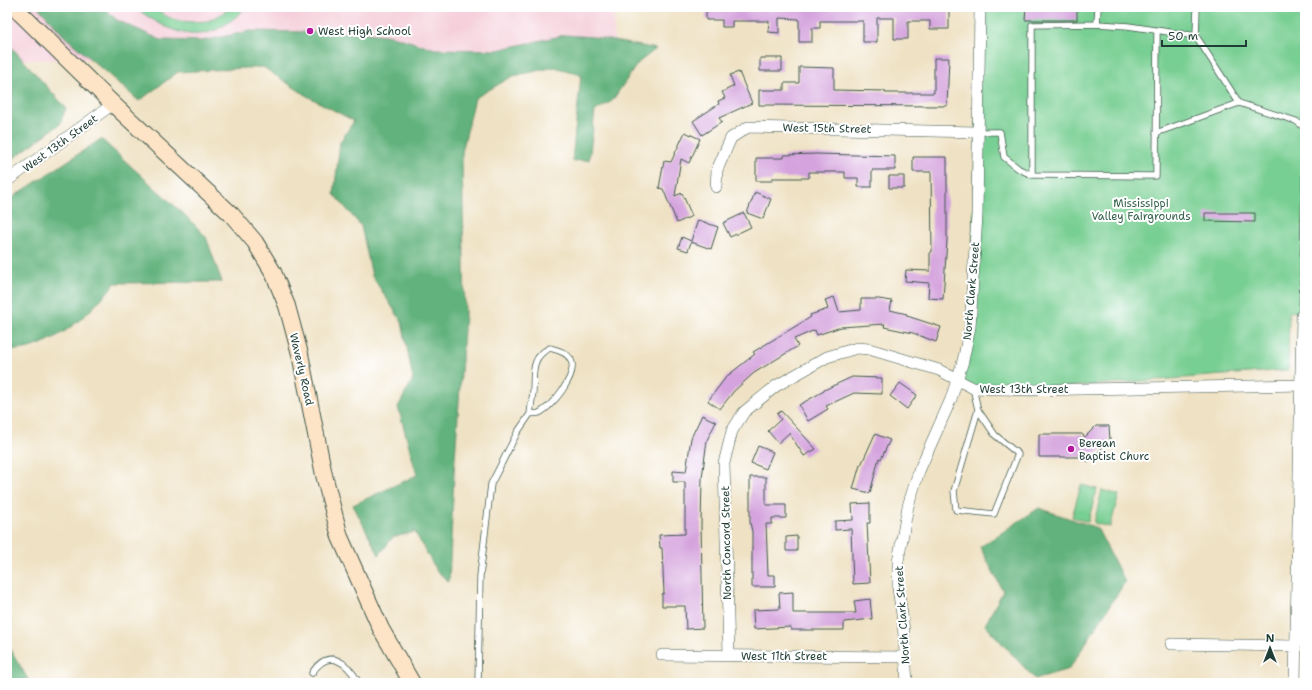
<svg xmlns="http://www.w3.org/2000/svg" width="1312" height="690" font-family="'Shantell Sans',sans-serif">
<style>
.built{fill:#f5cfda}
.green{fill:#78cf93;stroke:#4c8664}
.forest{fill:#62b27d;stroke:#407858}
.building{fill:#d5a4de}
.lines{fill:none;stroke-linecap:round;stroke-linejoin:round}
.lane-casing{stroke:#3e564a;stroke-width:7}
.street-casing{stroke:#3e564a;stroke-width:12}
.secondary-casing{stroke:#3e564a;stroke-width:18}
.lane{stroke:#fff;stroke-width:5.5}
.street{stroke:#fff;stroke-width:11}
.secondary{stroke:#fee4c6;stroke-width:16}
.poi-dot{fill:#b5179e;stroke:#fff;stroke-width:1.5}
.labels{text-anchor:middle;stroke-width:4;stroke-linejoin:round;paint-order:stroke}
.poi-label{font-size:11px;fill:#1f3d34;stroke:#fff;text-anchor:start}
.street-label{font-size:11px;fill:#1f3d34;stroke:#fff}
.park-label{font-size:11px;fill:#35624c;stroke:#fff}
</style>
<rect width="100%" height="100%" fill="#fff"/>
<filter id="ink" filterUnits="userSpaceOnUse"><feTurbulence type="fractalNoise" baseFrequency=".025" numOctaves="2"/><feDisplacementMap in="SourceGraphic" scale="8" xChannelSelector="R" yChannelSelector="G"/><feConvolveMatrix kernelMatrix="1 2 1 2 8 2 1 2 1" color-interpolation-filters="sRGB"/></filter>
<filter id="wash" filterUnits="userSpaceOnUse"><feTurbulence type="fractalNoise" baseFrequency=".012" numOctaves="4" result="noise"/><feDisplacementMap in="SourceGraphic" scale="16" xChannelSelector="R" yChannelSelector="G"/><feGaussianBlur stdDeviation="0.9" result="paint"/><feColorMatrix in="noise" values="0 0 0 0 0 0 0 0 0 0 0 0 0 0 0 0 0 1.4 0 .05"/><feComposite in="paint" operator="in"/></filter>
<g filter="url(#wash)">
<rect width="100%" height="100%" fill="#efe2c4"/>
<path class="built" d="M7,7H614V55L7,60Z"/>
<path class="green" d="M134,7H154L166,16L178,21L193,22L208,21L220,15L231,7H246C206,49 176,37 134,7Z
M980,7H1305V311L1289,312L1288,370L1028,390L973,388L957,380L970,327Z
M1081,485L1097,489L1088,522L1072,517Z
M1102,490L1119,495L1110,527L1094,523Z"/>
<path class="forest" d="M38,7H103L117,20L161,40L202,41L250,31L370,33L392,36L435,49L497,50L565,35L593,37L656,49L638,63L612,101L595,111L589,160L572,161L581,75L555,67L513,76L475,98L462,152L465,315L454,474L449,582L436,570L415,532L393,537L379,555L353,505L417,475L398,407L413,379L402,322L372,276L361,226L334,194L340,142L354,121L307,96L263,67L178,72L139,101L65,37Z
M7,42L66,108L60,124L7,163Z
M101,139L188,218L206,237L222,282L115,283C92,311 65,338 29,348C22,350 14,350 7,350V201Z
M1039,508L1097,528L1125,582L1069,669L1035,679L985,625L1003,591L980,547Z
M7,643L30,683H7Z"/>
<g id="blocks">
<path class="building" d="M706,7H949V29H930V21H908V39H894V18H877V42H863V21H820V28H812V42H799V19L779,18V33L768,32L769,21H732V27H722V20H706Z
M1026,7H1077V20H1025Z
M760,58H782V71H760Z
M934,58H949L947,106L759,105V90H784V83H799V67L834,68V90L885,91V93H934Z
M739,72L752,103L719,118L722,122L702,135L693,121L719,104L718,101L725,98L722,92L734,86L730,75Z
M685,132L700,139L689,163L681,159L675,196L682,193L692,216L677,223L663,189L659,188L664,161L671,162Z
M816,154L895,156V170H872V187H858V178H845V172H809V178H772V181H756V158H784V155Z
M913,157H947V240L943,299L928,298L929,283L905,281L906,270L930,271V252H932L931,172H913Z
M889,176H904V188H889Z
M755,192L771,199L763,219L747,213Z
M744,213L751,227L730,237L723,223Z
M1205,213H1255V222L1205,221Z
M698,220L718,227L711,249L691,242L688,251L678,248L682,237L691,241Z
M834,297L839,312L861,310V299H879L892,301L890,310L907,314V316L941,327L936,342L913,333L884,327L885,324L841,327L817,335L815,330L794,339L798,346L754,373L734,391L720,409L708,401L726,377L755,354L753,352L811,317L810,315L828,309L825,300Z
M852,377L882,378V394L854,393L826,406L828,409L808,421L799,405L824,391V390Z
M900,383L917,395L907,409L890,396Z
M781,411L796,427L816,449L804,456L789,433L778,443L768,431L781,419L777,414Z
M702,415L716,422L707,440L702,478L701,525L703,628L686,629L685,606H662V594L664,593L662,548H660L659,535L685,534V482H673V471L686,472L691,438Z
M1096,426H1109L1110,440L1088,462L1083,457H1039V434H1082L1085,437Z
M875,434L890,440L881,459L879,458L870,493L853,489L860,465H861Z
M758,446L773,452L766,469L751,463Z
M750,477H766V505H786V518H772V524H766L768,575H775V587H752V531L750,523Z
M870,503V523H867L870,583L853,584L851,529L835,530V521L853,520L852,504Z
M797,536V551H786V537Z
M793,592V613H856L854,601L870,599L872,619L844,622V630H791V627L754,629L753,610L780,609L779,593Z"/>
</g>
</g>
<g filter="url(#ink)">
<use href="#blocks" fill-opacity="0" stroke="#3e564a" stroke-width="1"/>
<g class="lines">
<defs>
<path id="lane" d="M1098,7L1097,24L1128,26L1196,36L1239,103L1296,121L1305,128
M1196,36L1197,7
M978,132H1000L1004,157L1019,169L1032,175L1156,176L1157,31
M1156,133L1239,103
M1032,175V25L1097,24
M1302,315L1305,170
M550,348C557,350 567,352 571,360C578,375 552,407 539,413C536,414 532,413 530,414C531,406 532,399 533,392C534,374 530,357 550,348Z
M973,388L978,410
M978,410L995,435L1018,454L994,514L956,510L954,491Z
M312,673C329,647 347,662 359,683
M478,683L480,576L491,484L517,433L530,414"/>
<path id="street" d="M7,181L113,104
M716,187L717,170L731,138L748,127L977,132
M1171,644L1296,646
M662,655L905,657
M729,656L724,463L732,431L744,412L776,386L827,357L857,348L869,349L939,370L973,388L1028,390L1305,385
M907,683L903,621L898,588V561L908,506L919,471L951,399L963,361L970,327L977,215L980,7
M1295,683L1302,315"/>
<path id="secondary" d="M14,7L113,104L232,215L255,242L273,272L287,306L300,354L324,475L340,537L381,629L412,683"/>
</defs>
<use href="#lane" class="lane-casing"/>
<use href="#street" class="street-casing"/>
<use href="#secondary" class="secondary-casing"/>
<use href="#lane" class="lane"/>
<use href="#street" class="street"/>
<use href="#secondary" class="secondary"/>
</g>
</g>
<g class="poi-dot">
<circle cx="310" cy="31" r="4"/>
<circle cx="1071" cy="449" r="4"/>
</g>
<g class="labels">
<g class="poi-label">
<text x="318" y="35">West High School</text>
<text x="1079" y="447">Berean<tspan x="1079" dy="13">Baptist Churc</tspan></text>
</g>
<g class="street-label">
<text transform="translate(827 128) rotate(1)" y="4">West 15th Street</text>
<text transform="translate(60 143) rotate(-36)" y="4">West 13th Street</text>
<text transform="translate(971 291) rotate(-85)" y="4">North Clark Street</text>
<text transform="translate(302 369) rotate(77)" y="4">Waverly Road</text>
<text x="1024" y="393">West 13th Street</text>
<text transform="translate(726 543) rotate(-91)" y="4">North Concord Street</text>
<text transform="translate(902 615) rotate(-94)" y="4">North Clark Street</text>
<text x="784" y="660">West 11th Street</text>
</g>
<g class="park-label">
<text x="1141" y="207">Mississippi<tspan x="1141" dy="13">Valley Fairgrounds</tspan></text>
</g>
</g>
<rect width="1312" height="690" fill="none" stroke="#fff" stroke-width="24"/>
<g transform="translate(1270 648)" stroke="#ffffff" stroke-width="3" paint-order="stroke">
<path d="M0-3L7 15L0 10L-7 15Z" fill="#1f3d34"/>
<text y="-6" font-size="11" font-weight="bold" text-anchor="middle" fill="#1f3d34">N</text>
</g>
<path d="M1162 40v6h84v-6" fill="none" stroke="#1f3d34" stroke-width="2"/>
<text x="1168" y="40" font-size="12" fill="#1f3d34" stroke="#ffffff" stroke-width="3" paint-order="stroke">50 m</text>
</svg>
